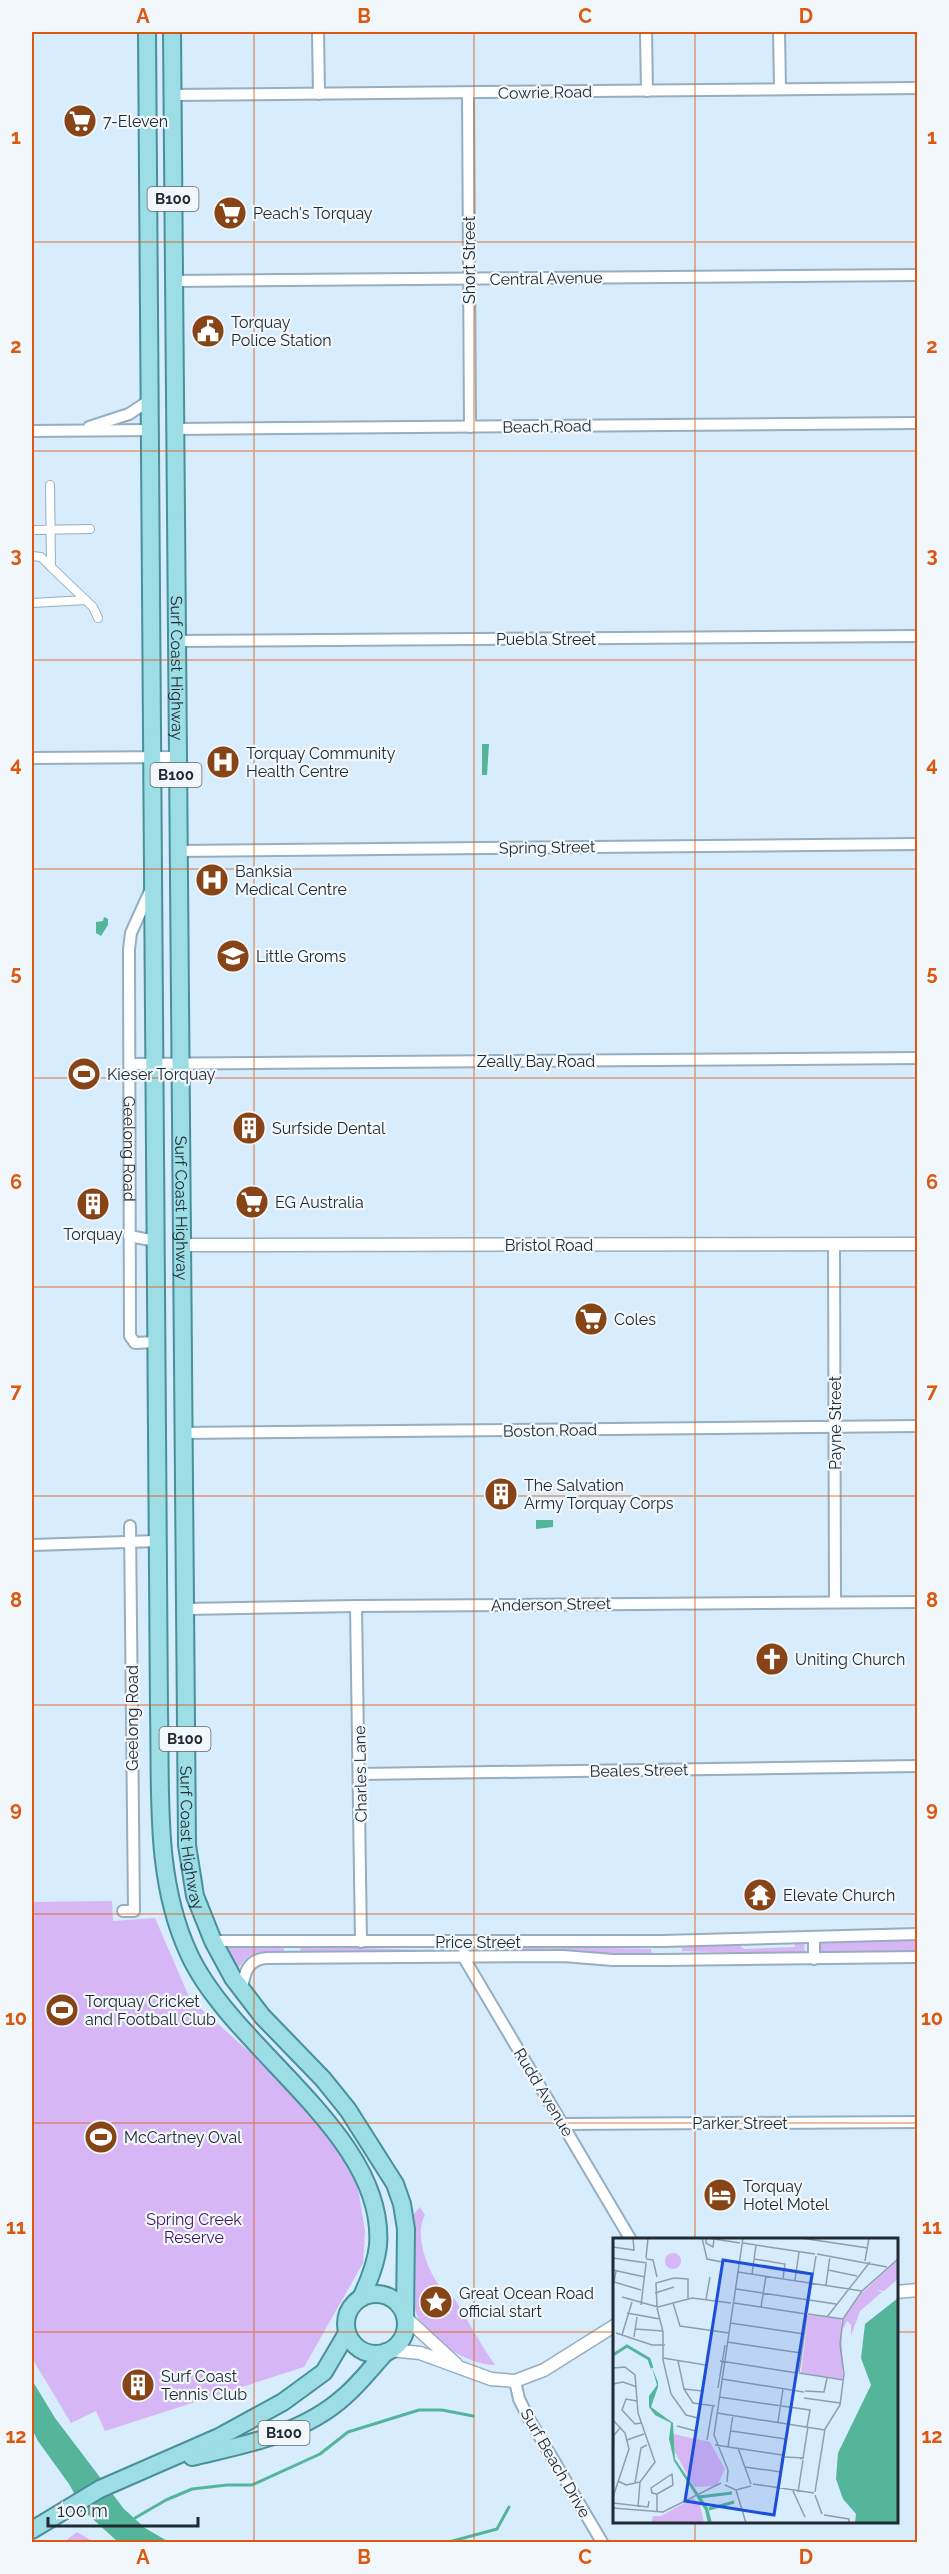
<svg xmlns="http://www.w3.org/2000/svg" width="949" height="2574" font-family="Raleway,sans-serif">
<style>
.green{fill:#d7b6f5}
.water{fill:#55b59a}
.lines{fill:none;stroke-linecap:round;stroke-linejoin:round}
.stream{stroke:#55b59a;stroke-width:3}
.pedestrian-casing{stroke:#95aec1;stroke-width:10}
.minor-casing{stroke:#95aec1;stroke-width:14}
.tertiary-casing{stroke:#95aec1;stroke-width:15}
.primary-casing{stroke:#47909c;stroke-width:20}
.pedestrian{stroke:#fff;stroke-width:8}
.minor{stroke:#fff;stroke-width:10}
.tertiary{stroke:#fff;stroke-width:12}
.primary{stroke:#9ddde5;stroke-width:16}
.grid{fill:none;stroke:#de570e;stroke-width:1.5;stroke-opacity:0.55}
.labels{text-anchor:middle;stroke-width:4.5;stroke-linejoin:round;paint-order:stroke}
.shield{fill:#f1f7fb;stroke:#5f686f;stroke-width:1.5}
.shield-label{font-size:15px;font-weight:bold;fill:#212b33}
.street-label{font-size:16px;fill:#212b33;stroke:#f1f7fb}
.poi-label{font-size:16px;fill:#212b33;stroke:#f1f7fb;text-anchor:start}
.park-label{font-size:16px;fill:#431361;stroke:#f1f7fb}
.inset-river{fill:none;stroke:#55b59a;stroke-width:3}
.inset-road{fill:none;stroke:#8e9fac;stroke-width:1.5}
.view{fill:#1d4ed8;fill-opacity:0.15;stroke:#1d4ed8;stroke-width:3}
.inset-edge{fill:none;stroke:#212b33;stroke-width:3}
.neatline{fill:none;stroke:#de570e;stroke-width:2}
.grid-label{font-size:20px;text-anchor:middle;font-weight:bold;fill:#de570e}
</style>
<rect width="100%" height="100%" fill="#d7ecfc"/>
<path class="green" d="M112,1901L113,1921L155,1918L190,1999L255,2057L329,2135L357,2182L365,2231L363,2263L304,2367L105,2431L96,2411L71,2423L32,2358V1902Z
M794,1941H804L805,1955L682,1951V1945L738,1944L744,1949L795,1947Z
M821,1941H917V1953L821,1954Z
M300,1946L454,1951L455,1954H301Z
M284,1947V1953C260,1953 251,1948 238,1969L227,1948Z
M566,1947L651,1949L652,1956L478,1953L476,1948Z
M420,2207L425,2215C413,2234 429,2277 445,2292C449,2296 453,2296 456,2301C469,2322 480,2344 495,2365C481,2365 468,2359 456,2353C397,2325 412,2274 412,2219L413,2215Z
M77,2532L94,2542H64Z"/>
<path class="water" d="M482,744H489L487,775H482Z
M104,917L108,919V925L101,936L96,933V922L103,921Z
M536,1520H553V1527L536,1529Z
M32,2380L55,2418L124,2509L145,2528L169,2542H118L84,2511L69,2484L38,2441L32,2429Z"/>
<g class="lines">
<path class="stream" d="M135,2518L166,2500L192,2489L227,2485H252L320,2454L348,2432L419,2410H442L473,2416
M449,2542L497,2529L509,2507"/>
<defs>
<path id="pedestrian" d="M50,485L51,567L93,607L98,618
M32,530L90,529
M32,556L41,557L51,567
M32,603L86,600"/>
<g id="minor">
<path d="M318,32L319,94"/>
<path d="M646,32L647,91"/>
<path d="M779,32L780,89"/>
<path d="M468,93L470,427"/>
<path d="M172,95L918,88"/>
<path d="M174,281L918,275"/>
<path d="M89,427L129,414L150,400"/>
<path d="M176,429L918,423"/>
<path d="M32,431L151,430"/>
<path d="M175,641L918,636"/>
<path d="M32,758L176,757"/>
<path d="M177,851L918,844"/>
<path id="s1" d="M150,891L131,933L129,949L130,1336L135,1343L156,1342"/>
<path d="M130,1064L918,1058"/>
<path d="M129,1236L156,1241"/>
<path d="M834,1244L835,1602"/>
<path d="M182,1433L918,1426"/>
<path d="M32,1545L158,1541"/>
<path d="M356,1606L361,1942"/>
<path d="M185,1609L356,1606L918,1602"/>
<path d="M360,1774L918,1766"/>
<path d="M123,1911H134L130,1526"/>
<path d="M814,1937V1959"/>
<path d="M213,1941H663L918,1934"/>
<path d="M464,1953V1958L631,2240"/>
<path d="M242,1990C244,1974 247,1959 267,1958L563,1956L613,1960H663L918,1957"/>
<path d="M563,2124L918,2122"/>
<path d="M515,2381L519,2399L528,2417L602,2542"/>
</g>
<path id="tertiary" d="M180,1245L918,1244
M896,2292L918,2290
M406,2318L456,2364
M390,2350L420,2353L491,2379L515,2381L544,2370L614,2326"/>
<g id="primary">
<path d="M147,32L159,1712C161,1793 154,1879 189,1954C233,2050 387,2135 378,2246C376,2264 369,2281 361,2298"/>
<path id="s2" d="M172,32L187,1845L195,1896L213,1941L233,1978L262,2016L323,2079L348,2110L395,2184L402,2204L406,2229L405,2316"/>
<circle cx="376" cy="2324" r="30"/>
<path d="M192,2457C246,2444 302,2435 345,2396C360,2383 372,2367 386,2352"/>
<path d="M32,2530L100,2489L219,2437L283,2402L324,2372L347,2333"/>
</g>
</defs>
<use href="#pedestrian" class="pedestrian-casing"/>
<use href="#minor" class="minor-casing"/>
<use href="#tertiary" class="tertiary-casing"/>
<use href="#primary" class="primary-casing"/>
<use href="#pedestrian" class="pedestrian"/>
<use href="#minor" class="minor"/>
<use href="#tertiary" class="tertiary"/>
<use href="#primary" class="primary"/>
</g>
<path class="grid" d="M254,32V2542M474,32V2542M695,32V2240M32,242H918M32,451H918M32,660H918M32,869H918M32,1078H918M32,1287H918M32,1496H918M32,1705H918M32,1914H918M32,2123H918M32,2332H614M896,2332H918M695,2522V2542"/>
<defs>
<symbol id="supermarket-disc" viewBox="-11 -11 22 22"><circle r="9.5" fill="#874416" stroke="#f1f7fb"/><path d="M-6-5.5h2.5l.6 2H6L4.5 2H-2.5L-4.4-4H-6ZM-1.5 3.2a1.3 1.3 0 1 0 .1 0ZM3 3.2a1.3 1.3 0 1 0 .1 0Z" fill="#fff"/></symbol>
<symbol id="civic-disc" viewBox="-11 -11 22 22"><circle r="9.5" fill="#874416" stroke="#f1f7fb"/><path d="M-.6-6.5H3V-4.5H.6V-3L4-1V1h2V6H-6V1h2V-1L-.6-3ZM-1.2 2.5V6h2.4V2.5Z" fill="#fff"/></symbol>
<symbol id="hospital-disc" viewBox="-11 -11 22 22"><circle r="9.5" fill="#874416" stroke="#f1f7fb"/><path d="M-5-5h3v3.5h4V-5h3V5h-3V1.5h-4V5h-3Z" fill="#fff"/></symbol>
<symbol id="school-disc" viewBox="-11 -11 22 22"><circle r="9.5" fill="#874416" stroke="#f1f7fb"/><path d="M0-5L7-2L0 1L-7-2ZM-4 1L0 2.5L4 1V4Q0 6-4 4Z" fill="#fff"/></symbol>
<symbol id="stadium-disc" viewBox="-11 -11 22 22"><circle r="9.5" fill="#874416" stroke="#f1f7fb"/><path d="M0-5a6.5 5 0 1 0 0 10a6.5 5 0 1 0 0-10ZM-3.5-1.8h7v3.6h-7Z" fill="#fff"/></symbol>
<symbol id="building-disc" viewBox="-11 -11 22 22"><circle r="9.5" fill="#874416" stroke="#f1f7fb"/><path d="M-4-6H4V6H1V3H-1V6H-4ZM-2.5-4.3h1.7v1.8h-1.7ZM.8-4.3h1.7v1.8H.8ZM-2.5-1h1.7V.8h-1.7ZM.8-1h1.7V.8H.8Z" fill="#fff"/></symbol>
<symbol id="church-disc" viewBox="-11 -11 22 22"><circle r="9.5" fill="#874416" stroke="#f1f7fb"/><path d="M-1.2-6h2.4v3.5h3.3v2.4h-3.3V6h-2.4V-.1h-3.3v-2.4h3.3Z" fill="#fff"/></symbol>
<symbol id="temple-disc" viewBox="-11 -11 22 22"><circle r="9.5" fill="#874416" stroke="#f1f7fb"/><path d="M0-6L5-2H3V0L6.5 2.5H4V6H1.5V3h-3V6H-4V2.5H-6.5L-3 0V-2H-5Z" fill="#fff"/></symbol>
<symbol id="hotel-disc" viewBox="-11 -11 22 22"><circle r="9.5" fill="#874416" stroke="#f1f7fb"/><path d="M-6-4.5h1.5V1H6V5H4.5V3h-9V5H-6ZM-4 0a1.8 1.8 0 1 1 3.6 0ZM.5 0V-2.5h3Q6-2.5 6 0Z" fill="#fff"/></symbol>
<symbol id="sight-disc" viewBox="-11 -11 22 22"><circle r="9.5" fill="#874416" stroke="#f1f7fb"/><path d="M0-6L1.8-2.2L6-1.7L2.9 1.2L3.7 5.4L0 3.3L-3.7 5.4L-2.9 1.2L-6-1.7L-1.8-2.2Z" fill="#fff"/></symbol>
</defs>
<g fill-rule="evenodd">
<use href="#supermarket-disc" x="61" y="102" width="38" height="38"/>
<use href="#supermarket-disc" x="211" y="194" width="38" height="38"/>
<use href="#civic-disc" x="189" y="312" width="38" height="38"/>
<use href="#hospital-disc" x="204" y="743" width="38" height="38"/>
<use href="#hospital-disc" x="193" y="861" width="38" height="38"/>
<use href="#school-disc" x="214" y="937" width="38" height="38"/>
<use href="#stadium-disc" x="65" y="1055" width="38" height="38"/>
<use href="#building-disc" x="230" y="1109" width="38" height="38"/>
<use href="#supermarket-disc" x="233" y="1183" width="38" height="38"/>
<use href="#building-disc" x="74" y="1185" width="38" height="38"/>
<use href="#supermarket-disc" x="572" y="1300" width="38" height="38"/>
<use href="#building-disc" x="482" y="1475" width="38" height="38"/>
<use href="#church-disc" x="753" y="1640" width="38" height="38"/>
<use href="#temple-disc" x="741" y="1876" width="38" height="38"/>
<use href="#stadium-disc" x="43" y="1991" width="38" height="38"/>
<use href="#stadium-disc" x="82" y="2118" width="38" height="38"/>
<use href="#hotel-disc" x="701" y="2176" width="38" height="38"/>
<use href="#sight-disc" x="417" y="2283" width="38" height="38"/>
<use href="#building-disc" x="119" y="2366" width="38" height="38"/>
</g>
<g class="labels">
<g class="shield">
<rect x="147.5" y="187" width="51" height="24" rx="4.5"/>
<rect x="150.5" y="763" width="51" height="24" rx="4.5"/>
<rect x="159.5" y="1727" width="51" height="24" rx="4.5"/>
<rect x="258.5" y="2421" width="51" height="24" rx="4.5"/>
</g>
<g class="shield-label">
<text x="173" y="204">B100</text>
<text x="176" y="780">B100</text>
<text x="185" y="1744">B100</text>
<text x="284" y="2438">B100</text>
</g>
<g class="street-label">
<text transform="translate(545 92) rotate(-1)" y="6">Cowrie Road</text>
<text transform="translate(469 260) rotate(-90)" y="6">Short Street</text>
<text transform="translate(546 278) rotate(-1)" y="6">Central Avenue</text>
<text transform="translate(547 426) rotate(-1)" y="6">Beach Road</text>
<text x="546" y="645">Puebla Street</text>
<text dy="6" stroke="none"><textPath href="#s2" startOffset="636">Surf Coast Highway</textPath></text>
<text transform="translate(547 847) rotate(-1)" y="6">Spring Street</text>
<text x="536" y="1067">Zeally Bay Road</text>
<text dy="6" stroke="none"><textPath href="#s1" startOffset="262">Geelong Road</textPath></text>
<text dy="6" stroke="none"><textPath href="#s2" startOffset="1176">Surf Coast Highway</textPath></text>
<text x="549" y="1251">Bristol Road</text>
<text transform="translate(835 1423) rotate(-90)" y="6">Payne Street</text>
<text transform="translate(550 1430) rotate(-1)" y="6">Boston Road</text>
<text transform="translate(551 1604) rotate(-1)" y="6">Anderson Street</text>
<text transform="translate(132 1718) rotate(-90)" y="6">Geelong Road</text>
<text transform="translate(639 1770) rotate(-1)" y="6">Beales Street</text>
<text transform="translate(360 1774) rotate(-91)" y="6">Charles Lane</text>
<text dy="6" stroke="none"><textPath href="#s2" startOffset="1806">Surf Coast Highway</textPath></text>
<text x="478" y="1948">Price Street</text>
<text transform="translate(544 2092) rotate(59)" y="6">Rudd Avenue</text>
<text x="740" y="2129">Parker Street</text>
<text transform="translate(556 2463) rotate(60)" y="6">Surf Beach Drive</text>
</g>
<g class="poi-label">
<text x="103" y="127">7-Eleven</text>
<text x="253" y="219">Peach's Torquay</text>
<text x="231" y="328">Torquay<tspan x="231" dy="18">Police Station</tspan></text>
<text x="246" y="759">Torquay Community<tspan x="246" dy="18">Health Centre</tspan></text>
<text x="235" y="877">Banksia<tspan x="235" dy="18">Medical Centre</tspan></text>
<text x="256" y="962">Little Groms</text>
<text x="107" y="1080">Kieser Torquay</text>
<text x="272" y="1134">Surfside Dental</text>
<text x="275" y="1208">EG Australia</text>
<text x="93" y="1240" text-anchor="middle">Torquay</text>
<text x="614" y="1325">Coles</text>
<text x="524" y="1491">The Salvation<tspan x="524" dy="18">Army Torquay Corps</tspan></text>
<text x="795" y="1665">Uniting Church</text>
<text x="783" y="1901">Elevate Church</text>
<text x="85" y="2007">Torquay Cricket<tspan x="85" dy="18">and Football Club</tspan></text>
<text x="124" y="2143">McCartney Oval</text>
<text x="743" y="2192">Torquay<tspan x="743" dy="18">Hotel Motel</tspan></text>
<text x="459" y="2299">Great Ocean Road<tspan x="459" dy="18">official start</tspan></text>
<text x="161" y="2382">Surf Coast<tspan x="161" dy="18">Tennis Club</tspan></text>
</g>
<g class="park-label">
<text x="194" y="2225">Spring Creek<tspan x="194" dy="18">Reserve</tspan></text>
</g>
</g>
<g transform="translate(613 2238)">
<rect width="285" height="285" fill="#d7ecfc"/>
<path d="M52 23a8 8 0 1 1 16 0a8 8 0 1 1-16 0ZM285,22V41L271,53L262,52L269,54L247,73L238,98V87L234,83L230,91V82L249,55ZM195,77L228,81L230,141L188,135ZM60,196L97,204L112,231L104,248L81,249L62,214ZM80,260L87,267L91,285H38L40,278H48Z" fill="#d7b6f5"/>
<path d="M285,60V285H242L243,276L230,261L223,241L225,215L258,147L248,120L252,86ZM39,130L45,144V149L38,169L60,185L62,221L95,270L99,285H95L92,272L61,223L56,201L58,185L42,177L36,169V158L44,147Z" fill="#55b59a"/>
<path class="inset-river" d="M0,117L14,108L36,121L39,130M86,259L119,255M96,271L121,264"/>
<path class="inset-road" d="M89,0L94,21L109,24M93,0V5L100,9L101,1M95,0L127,5M188,0L255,10M130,5L202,16M0,9L21,12L20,0M204,16L274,29M0,20L34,25M33,20L35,0M33,21L40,22L44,39M141,21L172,26L170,40M252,23L256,0M0,32L32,39M215,32L244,38M3,33L1,44L28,52M125,34L249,53M139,36L143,7M182,42L186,14M213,47L217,18M123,51L223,66M42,55L61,49M9,59L45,69M93,61L97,39M60,65L67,88L116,95M121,65L193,76M28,67L33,26M44,68L43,45L61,40L75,41V60M45,69L79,60L118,65M148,69L153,38M44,70L50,94M14,75L47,81M194,75L203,18M195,76L230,81M214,79L257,24M117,85L191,96M22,91L50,93M50,93V122L58,156L73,177L85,180M3,95L39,107H52M9,97L19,64M21,99L24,79M114,104L188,115M50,120L93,127L89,153L71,151M65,123L71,151L80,165L102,168M107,123L184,135M0,130L12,129L22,137L25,175L42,224L27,244L13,247L5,243M186,134L194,77M186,135L231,142M109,141L191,154M0,146L10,144L24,149M105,150L112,107M192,153L211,154L214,140M106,159L197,172L194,189M191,160L227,165M24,163L13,161L9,172L22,186L28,185M104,175L212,192M0,182L12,195L16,211L0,259M165,184L170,151M64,188L83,193L87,166M118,193L173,201M14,202L31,196M94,202L100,167M102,207L169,217M115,209L120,177M125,210L138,246M170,216L175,186M172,219L191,220L187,221M190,220L195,189M0,221L1,197L8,189M132,229L168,234M114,244L115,232L101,197L130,0M22,245L28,210L34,207M140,246L201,255M112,247L123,252L138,248M166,250L169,219M123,252L133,285M180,253L192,279M185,254L190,222M202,254L212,191L227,167L231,136L227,106L230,81L249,53L285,21M202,257L209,276M0,265L35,269L36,263M25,269L27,244M0,270L50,274L108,245M44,274V256L39,255L38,250L59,236L60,247L44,256M211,277L236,281V285"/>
<path class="view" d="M110,22L199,36L161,277L72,263Z"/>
<rect width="285" height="285" class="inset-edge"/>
</g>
<rect width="949" height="2574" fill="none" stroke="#f1f7fb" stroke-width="66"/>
<path d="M48 2517v9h150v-9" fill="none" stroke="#212b33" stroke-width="3"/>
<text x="57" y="2517" font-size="18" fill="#212b33" stroke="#f1f7fb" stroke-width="4.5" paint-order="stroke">100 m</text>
<rect x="33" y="33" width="883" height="2508" class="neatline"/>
<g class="grid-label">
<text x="143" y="23">A</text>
<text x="364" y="23">B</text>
<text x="585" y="23">C</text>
<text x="806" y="23">D</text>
<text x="16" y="144">1</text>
<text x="932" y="144">1</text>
<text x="16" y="353">2</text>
<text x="932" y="353">2</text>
<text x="16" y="562">3</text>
<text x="932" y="562">3</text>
<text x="16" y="771">4</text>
<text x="932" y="771">4</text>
<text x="16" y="980">5</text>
<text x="932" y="980">5</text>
<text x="16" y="1189">6</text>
<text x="932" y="1189">6</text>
<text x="16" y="1398">7</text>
<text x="932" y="1398">7</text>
<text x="16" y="1607">8</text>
<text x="932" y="1607">8</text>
<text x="16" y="1816">9</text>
<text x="932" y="1816">9</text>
<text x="16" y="2025">10</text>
<text x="932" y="2025">10</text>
<text x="16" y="2234">11</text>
<text x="932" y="2234">11</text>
<text x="16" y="2443">12</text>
<text x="932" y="2443">12</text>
<text x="143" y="2564">A</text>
<text x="364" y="2564">B</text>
<text x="585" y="2564">C</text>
<text x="806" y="2564">D</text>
</g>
</svg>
